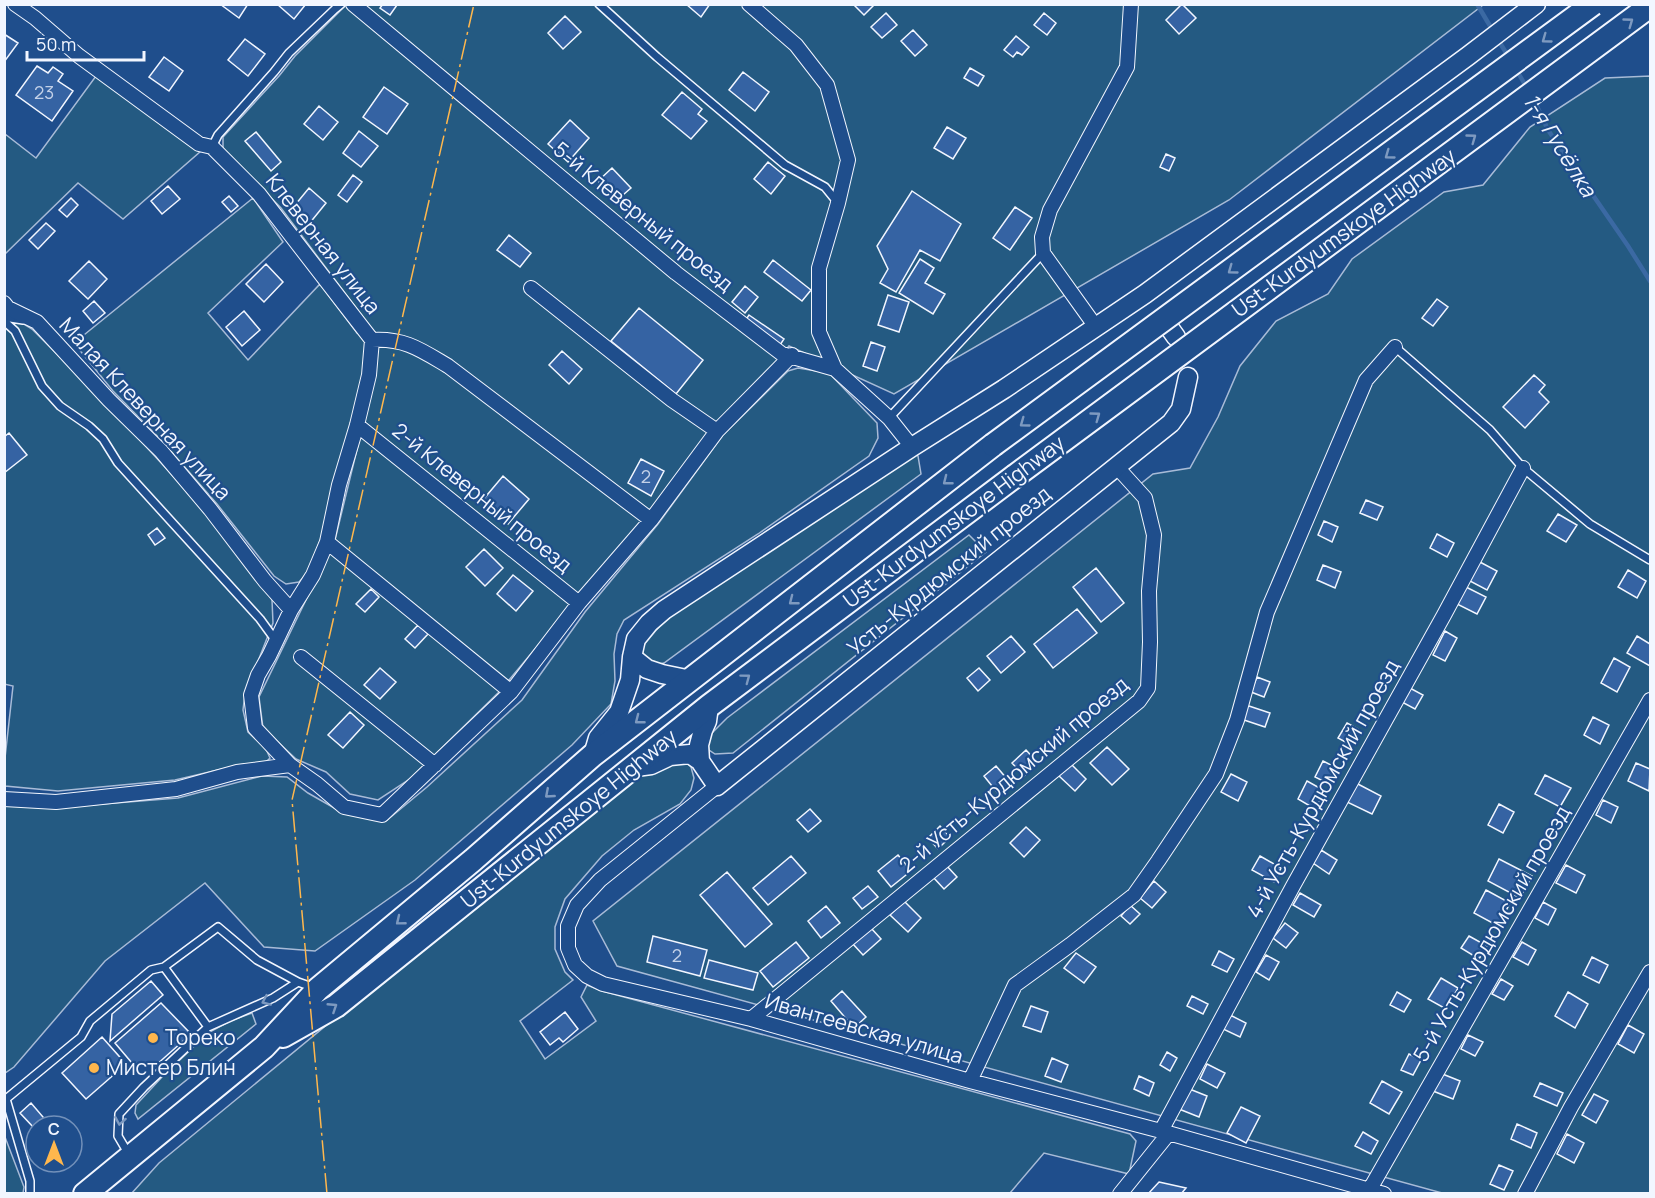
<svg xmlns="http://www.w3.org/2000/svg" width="1655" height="1198" font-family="Manrope,sans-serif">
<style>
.green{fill:#245a82;stroke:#a8bbd7;stroke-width:1.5}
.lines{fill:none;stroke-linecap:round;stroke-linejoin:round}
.stream{stroke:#3b69a3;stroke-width:4.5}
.building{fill:#3563a3;stroke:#f2f6ff;stroke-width:1.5}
.service-casing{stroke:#f2f6ff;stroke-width:10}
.minor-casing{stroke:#f2f6ff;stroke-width:16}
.tertiary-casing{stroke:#f2f6ff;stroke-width:21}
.primary-casing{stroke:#f2f6ff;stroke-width:26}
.service{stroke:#1f4e8c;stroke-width:7}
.minor{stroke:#1f4e8c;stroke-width:14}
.tertiary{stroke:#1f4e8c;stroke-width:18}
.primary{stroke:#1f4e8c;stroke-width:22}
.primary-bridge-casing{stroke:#f2f6ff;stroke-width:26;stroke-linecap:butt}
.primary-bridge{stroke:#1f4e8c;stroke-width:22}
.power{stroke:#ffb74d;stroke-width:1.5;stroke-dasharray:21 4.5 3 4.5;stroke-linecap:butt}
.oneway{stroke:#7e9ac0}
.poi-dot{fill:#ffb74d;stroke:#1f4e8c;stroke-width:2}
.labels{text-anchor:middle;stroke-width:4.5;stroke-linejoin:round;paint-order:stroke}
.number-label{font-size:18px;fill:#c3d1e8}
.street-label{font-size:21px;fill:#f2f6ff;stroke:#1f4e8c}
.poi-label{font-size:21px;fill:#f2f6ff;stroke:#1f4e8c;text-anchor:start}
.water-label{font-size:22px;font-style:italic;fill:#f2f6ff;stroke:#1f4e8c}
</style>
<rect width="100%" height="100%" fill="#1f4e8c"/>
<path class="green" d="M346,5H1483L1229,200L894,394L789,346L498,693L410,779L378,800L350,794L326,772L296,759L263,728L259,697L335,540L361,433L308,572L299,582L286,584L274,576L217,504L162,441L113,391L74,343L253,198L283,242L208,313L248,360L320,284L357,333L363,317L281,208L223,149V137L279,76L295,56Z
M96,76L193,148L201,151L123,219L78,183L5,254V134L36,158Z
M1650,76V1193H1442L617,966L593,921L1153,474L1190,468L1218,417L1240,366L1276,321L1328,294L1352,259L1444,192L1483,185L1530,127L1605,78Z
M4,312L32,329L106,403L208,514L263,584L272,600L273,623L245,694L243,710L248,732L266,749L270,758L265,763L235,766L175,780L58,791L5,786V758L13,686L4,684Z
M798,368L829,373L877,423L878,438L869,456L758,534L624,620L617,634L614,654L615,681L611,704L572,745L415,880L315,951L264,947L205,883L105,961L14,1067L5,1073V805L52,808L178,798L262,776L287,777L308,793L343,813L386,821L427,787L522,700L585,612L658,524L723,435L788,371Z
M915,453L918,456L921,474L664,663L655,665L643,655V646L667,617Z
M969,535L986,552L733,753L715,754L709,750L707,738L727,718Z
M685,761L691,767L694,778L691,790L680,804L634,830L602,856L565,899L555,927V949L565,972L573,980L520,1021L545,1059L596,1021L581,997L587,985L602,991L1130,1134L1136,1141L1129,1174L1044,1153L1010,1193L131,1194L159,1163L340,1014L637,778L651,768Z
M252,1013L256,1024L138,1119L135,1113L136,1105L162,1077L208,1033L230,1021Z
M5,1137L24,1187L23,1193H5Z"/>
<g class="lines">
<path class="stream" d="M1477,4L1493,31
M1497,38L1508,56
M1516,69L1528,90
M1534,100L1548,130L1628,246L1650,281"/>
</g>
<path class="building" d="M220,4H248L239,18Z
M277,4H306L294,19Z
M383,4H396L397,5L390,15L380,8Z
M686,4H710L701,17Z
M875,4L864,15L854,5L855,4Z
M1182,4L1196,18L1179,34L1166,20Z
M886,13L897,25L882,38L871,27Z
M1044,13L1056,23L1047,35L1034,25Z
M565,16L581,32L563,49L548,33Z
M913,30L927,45L915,56L901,41Z
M4,34L18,43L4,62Z
M1016,36L1029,47L1022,55L1017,52L1013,57L1004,50Z
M245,39L265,54L248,76L228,60Z
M164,57L183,71L169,91L149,77Z
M37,66L48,73L53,67L63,74L58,81L73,91L52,121L16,95Z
M970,68L984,76L978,86L964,78Z
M743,72L769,92L755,111L729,90Z
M384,87L408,104L387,134L363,117Z
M682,92L702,109L698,114L707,121L691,139L662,115Z
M319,106L338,122L323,140L304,124Z
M570,120L589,138L568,162L548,144Z
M947,127L966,138L953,159L934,148Z
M359,131L378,146L361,167L343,153Z
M256,132L281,162L271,171L245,141Z
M1166,154L1175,158L1169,171L1160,167Z
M768,162L785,176L771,194L754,179Z
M612,168L631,188L616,201L598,181Z
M353,175L362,182L347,202L338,195Z
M168,186L180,199L162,214L151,201Z
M309,188L326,203L309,224L291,210Z
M912,191L961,224L940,261L920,250L896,292L880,283L888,269L877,246Z
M229,196L238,206L231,212L222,202Z
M71,198L78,205L67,217L59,210Z
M1015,207L1032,218L1010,250L993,238Z
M46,223L55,231L38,249L29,240Z
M509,235L531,253L520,267L497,250Z
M920,259L934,268L925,283L945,294L933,314L899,293Z
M773,260L811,290L802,301L764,272Z
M89,261L107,279L88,299L69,281Z
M266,264L283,282L264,302L246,284Z
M745,286L758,297L745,313L732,302Z
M888,295L909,302L899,332L878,325Z
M1437,299L1448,307L1433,326L1422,318Z
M94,301L105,313L93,323L83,311Z
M639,308L703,360L676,394L611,341Z
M244,311L260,330L242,346L226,327Z
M749,315L784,339L780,345L745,321Z
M871,342L885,347L877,371L863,366Z
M562,351L582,369L569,384L549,365Z
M1534,375L1545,385L1539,392L1549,402L1525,428L1503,407Z
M9,433L27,455L4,473V437Z
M641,459L664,471L651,496L628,483Z
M503,476L529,499L508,524L482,501Z
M1366,500L1383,507L1377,520L1360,513Z
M1558,514L1577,525L1566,542L1547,531Z
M1324,521L1338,527L1332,542L1318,535Z
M157,528L165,538L155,545L148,535Z
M1437,534L1454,543L1447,557L1430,548Z
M484,549L503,568L485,586L466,567Z
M1478,561L1497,571L1487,590L1468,580Z
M1323,565L1341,572L1335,588L1317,580Z
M1096,568L1124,603L1101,622L1073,587Z
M1628,570L1646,581L1637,598L1618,587Z
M513,575L533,591L516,611L497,594Z
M1464,586L1486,597L1477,614L1455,603Z
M371,589L379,597L365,612L356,604Z
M1077,609L1097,633L1053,668L1034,644Z
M418,625L428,634L415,648L405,639Z
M1445,631L1457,638L1445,661L1433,655Z
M1011,636L1025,652L1001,673L987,656Z
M1637,636L1650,644V666L1627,653Z
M1614,658L1630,667L1617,692L1601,683Z
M380,668L396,682L380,699L364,685Z
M979,668L990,680L978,691L967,678Z
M1257,677L1270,682L1264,697L1251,692Z
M1408,687L1423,695L1415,709L1400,701Z
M1246,705L1270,713L1265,727L1241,719Z
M350,712L364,725L343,748L328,735Z
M1593,717L1609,725L1600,744L1584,735Z
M1347,723L1358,729L1349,744L1338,738Z
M1107,747L1129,769L1112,785L1090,763Z
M1026,750L1038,763L1024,776L1012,763Z
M1323,761L1335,767L1327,783L1315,777Z
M1070,763L1086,779L1075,791L1058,775Z
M1636,763L1650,769L1649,791L1628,781Z
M996,766L1013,786L1000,796L984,776Z
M1231,774L1247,782L1238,801L1221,792Z
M1545,775L1571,788L1560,807L1535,794Z
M1307,781L1325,791L1315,809L1298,799Z
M1356,783L1381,796L1372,814L1347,802Z
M1603,800L1618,807L1611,823L1596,815Z
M1499,804L1514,812L1503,833L1488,825Z
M810,809L821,821L808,832L797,820Z
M940,826L950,837L938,849L928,838Z
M1026,827L1040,840L1024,857L1010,843Z
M1321,850L1337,860L1329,874L1313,863Z
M898,855L911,871L891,887L878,871Z
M791,856L806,873L768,905L753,888Z
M1260,856L1281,868L1274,882L1252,870Z
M1499,859L1532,876L1520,898L1488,881Z
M946,865L957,877L944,889L933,877Z
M1566,865L1585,875L1576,893L1556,883Z
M727,872L772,924L745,947L700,895Z
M1154,881L1166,892L1152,908L1140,898Z
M868,886L878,897L862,909L853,898Z
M1486,890L1510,903L1498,926L1474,913Z
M1300,893L1321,905L1314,917L1293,905Z
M904,901L921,918L908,932L890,915Z
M1543,902L1556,909L1548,925L1535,918Z
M1130,905L1140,914L1130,924L1121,916Z
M826,906L840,923L821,938L808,921Z
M1285,923L1298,933L1286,948L1273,938Z
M871,928L881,939L863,955L853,944Z
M653,936L707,950L700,976L647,962Z
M1469,936L1487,946L1479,959L1461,948Z
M796,942L809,958L773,987L760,971Z
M1522,942L1536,950L1528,965L1513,957Z
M1219,951L1234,959L1227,972L1212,965Z
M1076,953L1096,967L1084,983L1064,968Z
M1266,955L1279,962L1269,980L1256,972Z
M1592,957L1608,965L1599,983L1583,975Z
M709,960L758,973L753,990L704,978Z
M1441,978L1458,988L1446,1009L1428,999Z
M1501,979L1513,986L1504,1000L1492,994Z
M151,981L163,995L110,1041L112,1014Z
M842,991L866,1017L854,1028L831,1001Z
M1397,992L1411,1000L1404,1012L1390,1005Z
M1568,992L1588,1004L1575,1028L1555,1016Z
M1192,996L1208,1004L1203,1014L1187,1006Z
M161,1003L191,1034L155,1066L132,1063L115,1043Z
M1031,1006L1048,1012L1041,1032L1023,1026Z
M565,1012L578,1029L563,1042L559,1038L550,1045L540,1032Z
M1230,1015L1246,1023L1240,1037L1223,1029Z
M1628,1025L1644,1034L1634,1053L1618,1044Z
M1468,1035L1483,1042L1475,1056L1461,1049Z
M102,1037L126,1064L86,1099L62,1073Z
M1167,1052L1177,1058L1170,1071L1160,1065Z
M1409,1054L1421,1060L1413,1075L1401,1070Z
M1052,1058L1068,1065L1061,1082L1045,1076Z
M1207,1064L1225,1073L1217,1088L1200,1079Z
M1440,1073L1460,1081L1453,1099L1433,1091Z
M1139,1076L1154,1083L1149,1096L1134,1089Z
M1382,1081L1402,1092L1389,1114L1370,1103Z
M1540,1083L1563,1093L1557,1106L1534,1096Z
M1187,1088L1207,1096L1199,1117L1179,1109Z
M1594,1094L1608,1101L1596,1123L1582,1115Z
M31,1103L49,1124L46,1126H36V1130L20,1113Z
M1241,1107L1260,1116L1246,1143L1227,1133Z
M1517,1124L1537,1133L1531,1148L1511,1139Z
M1363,1132L1378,1141L1371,1154L1355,1146Z
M1567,1134L1584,1143L1574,1163L1557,1154Z
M1499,1165L1513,1171L1504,1190L1490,1184Z
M1159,1182L1186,1188L1181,1194H1148Z"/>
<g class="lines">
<defs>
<path id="service" d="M599,4L657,57L785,165L825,187L838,203
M212,147L218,135L274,72L289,53L335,9L341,4
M4,317L23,320
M4,321L15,331L42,386L60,406L89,426L103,439L118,463L260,619L276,641
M1395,347L1490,430L1523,468L1590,524L1650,560
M889,418L1043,253
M164,967L208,1027
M128,1153L118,1136L119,1114L144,1087L208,1027L273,998L298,982L315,988
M30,1194V1181L6,1099L81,1037L90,1021L151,970L164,967L218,927L257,960L298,982"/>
<path id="minor" d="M15,4L35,18L79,56L199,144L212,147L259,194L372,340L369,375L357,425L339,485L327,542L313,575L291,610L269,656L258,675L251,695L255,728L290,765L317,784L344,807L382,815L511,692L579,603L651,520L717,431L792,355
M353,4L676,273L782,354L835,369L889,418L912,447
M749,4L796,45L827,85L848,160L838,203L819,268V332L835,369
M531,288L672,400L717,431
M4,303L8,308L37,322L109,400L161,451L210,509L265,581L291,610
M1096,327L1043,253L1042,237L1050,210L1127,67L1131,4
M372,340C405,338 421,350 448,366L651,520
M357,425L579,603
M327,542L511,692
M301,657L435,765
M717,786L600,880L577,905L568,926V948L575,965L587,976L603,984L751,1019L970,1081L1161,1131L1384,1194
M4,799L56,802L176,789L237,772L290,765
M751,1019L1139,701L1148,688L1150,642L1149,591L1154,535L1145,498L1116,466
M970,1081L1015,985L1070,945L1134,895L1158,861L1216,774L1237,720L1267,612L1366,380L1395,347
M1161,1131L1293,886L1444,615L1523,468
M1370,1189L1650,700
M1120,1194L1169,1133
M1525,1194L1571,1107L1650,972"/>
<path id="tertiary" d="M1171,330L1176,337
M632,657L647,669L662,674L691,680
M593,755L598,738L619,712L630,680L632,657L636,639L649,623L664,610L912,447L1004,389L1145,294L1468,56L1536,4
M700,761L699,745L703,730L707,721L709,706
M636,767L651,765L670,756L690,754L700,761L717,786L1171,423L1181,409L1188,377"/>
<path id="primary" d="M283,1036L336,1006L709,706L1015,476
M85,1194L264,1047L318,989L473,860L593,755L993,445"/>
</defs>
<use href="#service" class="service-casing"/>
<use href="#minor" class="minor-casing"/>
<use href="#tertiary" class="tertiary-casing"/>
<use href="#primary" class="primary-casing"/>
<use href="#service" class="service"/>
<use href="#minor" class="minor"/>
<use href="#tertiary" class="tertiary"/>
<use href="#primary" class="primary"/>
<defs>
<path id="primary-bridge" d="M993,445L1593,4
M1015,476L1650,6"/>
</defs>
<use href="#primary-bridge" class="primary-bridge-casing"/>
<use href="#primary-bridge" class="primary-bridge"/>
<path class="power" d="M327,1194L292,800L474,4"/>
</g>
<defs><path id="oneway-chevron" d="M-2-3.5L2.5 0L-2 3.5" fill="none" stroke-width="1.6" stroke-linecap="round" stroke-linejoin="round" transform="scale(1.5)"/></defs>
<g class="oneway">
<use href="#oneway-chevron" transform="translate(1629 22) rotate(-36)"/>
<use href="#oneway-chevron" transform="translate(1546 39) rotate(144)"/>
<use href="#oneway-chevron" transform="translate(1472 138) rotate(-36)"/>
<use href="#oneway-chevron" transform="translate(1389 155) rotate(144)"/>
<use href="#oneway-chevron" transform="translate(1232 270) rotate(144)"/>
<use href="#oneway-chevron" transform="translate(1096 416) rotate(-36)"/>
<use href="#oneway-chevron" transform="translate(1024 423) rotate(144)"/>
<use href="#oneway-chevron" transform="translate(947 481) rotate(142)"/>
<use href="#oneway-chevron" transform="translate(793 601) rotate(142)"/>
<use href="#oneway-chevron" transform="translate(746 678) rotate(-37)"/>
<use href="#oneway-chevron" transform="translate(639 720) rotate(142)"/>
<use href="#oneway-chevron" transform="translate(549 794) rotate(139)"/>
<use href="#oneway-chevron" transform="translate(400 921) rotate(141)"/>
<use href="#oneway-chevron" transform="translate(266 1001) rotate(156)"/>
<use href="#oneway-chevron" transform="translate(333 1007) rotate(-33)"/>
<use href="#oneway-chevron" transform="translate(120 1121) rotate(100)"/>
</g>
<g class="poi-dot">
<circle cx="153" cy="1038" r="6"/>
<circle cx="94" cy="1068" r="6"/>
</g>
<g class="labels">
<g class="number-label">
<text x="44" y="99">23</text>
<text x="646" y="483">2</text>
<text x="677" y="962">2</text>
</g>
<g class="street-label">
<text transform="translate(643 217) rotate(39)" y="7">5-й Клеверный проезд</text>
<text transform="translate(1344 233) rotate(-36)" y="7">Ust-Kurdyumskoye Highway</text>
<text transform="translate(323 244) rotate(52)" y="7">Клеверная улица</text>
<text transform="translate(145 409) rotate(47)" y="7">Малая Клеверная улица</text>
<text transform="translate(482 498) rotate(39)" y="7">2-й Клеверный проезд</text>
<text transform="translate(954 522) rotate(-37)" y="7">Ust-Kurdyumskoye Highway</text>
<text transform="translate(949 571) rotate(-39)" y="7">Усть-Курдюмский проезд</text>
<text transform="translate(1014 775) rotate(-40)" y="7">2-й Усть-Курдюмский проезд</text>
<text transform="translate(1323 789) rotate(-61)" y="7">4-й Усть-Курдюмский проезд</text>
<text transform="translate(569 819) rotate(-39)" y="7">Ust-Kurdyumskoye Highway</text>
<text transform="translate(1492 934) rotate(-60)" y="7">5-й Усть-Курдюмский проезд</text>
<text transform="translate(864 1029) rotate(16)" y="7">Ивантеевская улица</text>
</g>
<g class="poi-label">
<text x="165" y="1045">Тореко</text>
<text x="106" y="1075">Мистер Блин</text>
</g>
<g class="water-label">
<text transform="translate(1560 145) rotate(58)" y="8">1-я Гусёлка</text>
</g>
</g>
<rect width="1655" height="1198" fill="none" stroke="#f2f6ff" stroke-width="12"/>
<g transform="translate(54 1144)"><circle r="28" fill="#1f4e8c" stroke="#7391ba" stroke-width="1.5"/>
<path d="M0-4.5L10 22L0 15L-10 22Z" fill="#ffb74d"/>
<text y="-9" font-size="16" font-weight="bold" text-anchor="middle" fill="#f2f6ff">С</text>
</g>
<path d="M27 51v9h117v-9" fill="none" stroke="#f2f6ff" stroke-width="3"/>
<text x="36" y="51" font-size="18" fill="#f2f6ff" stroke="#1f4e8c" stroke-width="4.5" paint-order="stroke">50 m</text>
</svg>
